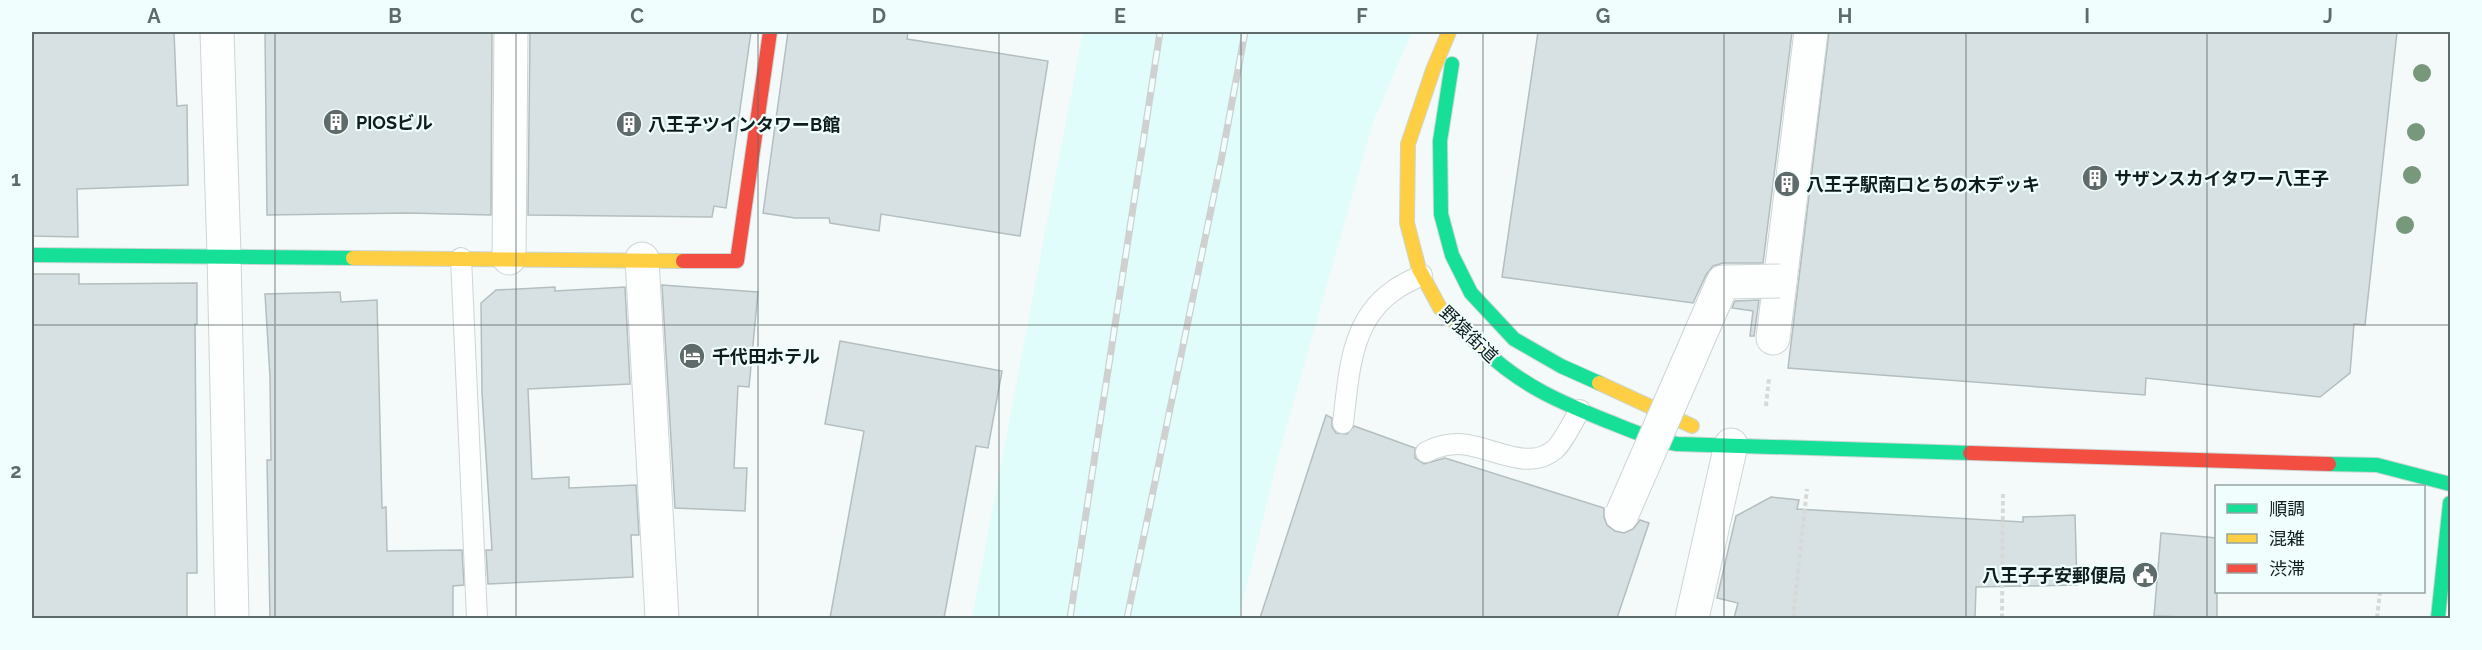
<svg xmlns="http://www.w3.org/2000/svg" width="2482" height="650" viewBox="0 0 2482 650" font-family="Raleway,'Noto Sans JP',sans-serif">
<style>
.built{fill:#e0fcfb}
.building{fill:#d7e0e2;stroke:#b4bdbf;stroke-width:1.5}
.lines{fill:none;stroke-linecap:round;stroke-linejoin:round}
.lane-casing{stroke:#ccd6d5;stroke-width:22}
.street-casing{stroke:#ccd6d5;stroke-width:35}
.fast-casing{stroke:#ccd6d5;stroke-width:16}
.slow-casing{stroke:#ccd6d5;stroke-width:16}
.jam-casing{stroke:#ccd6d5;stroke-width:16}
.path{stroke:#d7d9d9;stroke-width:4;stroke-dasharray:4.5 3;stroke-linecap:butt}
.lane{stroke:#fdfefe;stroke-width:20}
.street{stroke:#fdfefe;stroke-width:33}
.fast{stroke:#16e098;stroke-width:14}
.slow{stroke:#ffcf43;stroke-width:14}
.jam{stroke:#f24e42;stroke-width:14}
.rail-casing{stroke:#cfd1d1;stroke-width:7}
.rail{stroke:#f0fefe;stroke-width:4.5;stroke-dasharray:14;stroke-linecap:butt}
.street-bridge-casing{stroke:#ccd6d5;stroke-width:35;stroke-linecap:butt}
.street-bridge{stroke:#fdfefe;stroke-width:33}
.tree{fill:#78987b}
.grid{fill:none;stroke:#5f6a6a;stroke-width:1.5;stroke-opacity:0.55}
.labels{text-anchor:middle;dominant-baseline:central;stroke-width:4.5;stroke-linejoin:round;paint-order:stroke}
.poi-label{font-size:18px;font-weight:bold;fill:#0f1d1c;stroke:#f0fefe;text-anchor:start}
.street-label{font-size:18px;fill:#0f1d1c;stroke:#f0fefe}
.neatline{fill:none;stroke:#5f6a6a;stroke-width:2}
.grid-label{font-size:20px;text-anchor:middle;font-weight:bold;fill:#5f6a6a}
</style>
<rect width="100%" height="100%" fill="#f4fafa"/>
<!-- built -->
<path class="built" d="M1083,32H1412L1373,122L1278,457L1239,618H972Z"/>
<!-- building -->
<g class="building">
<path d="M32,32H174L177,106L187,105L188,185L77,189L78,237L32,236Z"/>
<path d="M265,32H492L491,215L408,213L267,215Z"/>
<path d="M530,32H751L726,208L714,206L712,217L528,215Z"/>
<path d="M788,32H908L907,39L1048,61L1020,236L881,214L879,231L830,223L829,218H795L763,213Z"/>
<path d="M1538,32H1792L1763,263H1723L1713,266L1706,275L1693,303L1502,277Z"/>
<path d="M1829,32H2397L2365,325L2354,324L2350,373L2320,397L2146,378L2145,395L1788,368Z"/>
<path d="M32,274H79V284L197,283V324H195L197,573H187V618H32Z"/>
<path d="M662,285L758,292L749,387L738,386L734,468H747L745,511L675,508Z"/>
<path d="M555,287V291L625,287L630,384L528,389L532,479L569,477V488L636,485L639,535H631L633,577L488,584L486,550H492L482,393L481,303L496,290Z"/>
<path d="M340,292L341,302L377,300L382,508L386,507L387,551L462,550L464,585L453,586V618H270L267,460H271L270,377L265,294Z"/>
<path d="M1759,300L1754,336H1750L1753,311L1732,308L1735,301Z"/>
<path d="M840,341L1002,371L988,448L976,446L944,618H830L864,431L825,424Z"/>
<path d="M1326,415L1332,418V427L1336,433L1347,434L1354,426L1415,448V458L1424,464L1445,458L1604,508V517L1607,525L1615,531L1624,533L1633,529L1640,520L1649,523L1617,618H1260Z"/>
<path d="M1771,497L1799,500L1797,509L2023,522V517L2075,515L2077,585L1976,587L1975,618H1734L1738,603L1717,598L1736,516Z"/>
<path d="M2161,533L2217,538V618L2154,616Z"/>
</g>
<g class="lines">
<!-- lane casing -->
<g class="lane-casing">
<g id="lane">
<path d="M461,258L477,618"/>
<path d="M1343,423C1349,375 1350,321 1393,291C1402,284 1412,280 1422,275"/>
<path d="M1426,452C1436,447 1448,444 1458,444C1488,444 1527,473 1554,450C1563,443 1573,421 1580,410"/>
</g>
</g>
<!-- street casing -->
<g class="street-casing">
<g id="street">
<path d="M217,32L224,255L232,618"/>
<path d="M509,258L511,32"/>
<path d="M642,259L662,618"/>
<path d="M1773,338L1811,32"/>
<path d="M1692,618L1731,445"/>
</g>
</g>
<!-- fast casing -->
<g class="fast-casing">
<g id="fast">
<path d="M1452,64L1440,141L1441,214L1452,255L1471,293L1514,339L1561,366L1599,383"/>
<path d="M32,255L353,258"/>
<path d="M1484,350C1522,386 1560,402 1607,421C1630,430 1652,440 1677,444L1970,453"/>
<path d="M2329,464L2377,465L2450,484"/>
<path d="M2438,618L2450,503"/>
</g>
</g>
<!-- slow casing -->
<g class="slow-casing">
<g id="slow">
<path d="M1449,32L1433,70L1408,144L1407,223L1419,269L1440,308L1484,350"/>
<path d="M353,258L683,261"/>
<path d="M1599,383L1692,426"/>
</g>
</g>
<!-- jam casing -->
<g class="jam-casing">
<g id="jam">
<path d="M683,261H737L770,32"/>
<path d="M1970,453L2329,464"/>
</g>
</g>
<!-- path -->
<g class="path">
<path d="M1766,406L1769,378"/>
<path d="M1793,618L1807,489"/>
<path d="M2002,618L2003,494"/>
<path d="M2377,618L2380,592"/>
</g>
<!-- lane -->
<use href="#lane" class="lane"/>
<!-- street -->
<use href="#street" class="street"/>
<!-- fast -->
<use href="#fast" class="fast"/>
<!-- slow -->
<use href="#slow" class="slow"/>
<!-- jam -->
<use href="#jam" class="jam"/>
<!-- rail casing -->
<g class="rail-casing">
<g id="rail">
<path d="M1070,618L1160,32"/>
<path d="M1127,618L1222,156L1245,32"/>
</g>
</g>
<!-- rail -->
<use href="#rail" class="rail"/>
<!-- street-bridge casing -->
<g class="street-bridge-casing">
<path id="street-bridge" d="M1622,514L1723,282L1780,281"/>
</g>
<!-- street-bridge -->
<use href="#street-bridge" class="street-bridge"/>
</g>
<!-- trees -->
<g class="tree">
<circle cx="2422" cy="73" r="9"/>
<circle cx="2416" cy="132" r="9"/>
<circle cx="2412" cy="175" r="9"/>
<circle cx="2405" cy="225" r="9"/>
</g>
<!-- grid -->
<path class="grid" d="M275,32V618M516,32V618M758,32V618M999,32V618M1241,32V618M1483,32V618M1724,32V618M1966,32V618M2207,32V618M32,325H2450"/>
<!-- icons -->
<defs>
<g id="building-disc" transform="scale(1.35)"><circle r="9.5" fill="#5f6a6a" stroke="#f0fefe"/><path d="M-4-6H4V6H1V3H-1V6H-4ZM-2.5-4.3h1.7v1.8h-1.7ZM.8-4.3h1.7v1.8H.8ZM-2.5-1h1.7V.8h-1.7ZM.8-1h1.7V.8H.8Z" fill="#fff"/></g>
<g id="hotel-disc" transform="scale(1.35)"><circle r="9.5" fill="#5f6a6a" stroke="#f0fefe"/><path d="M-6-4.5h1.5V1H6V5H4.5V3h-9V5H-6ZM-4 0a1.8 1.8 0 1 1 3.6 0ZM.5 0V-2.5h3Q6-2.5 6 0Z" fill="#fff"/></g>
<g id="civic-disc" transform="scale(1.35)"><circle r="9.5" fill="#5f6a6a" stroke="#f0fefe"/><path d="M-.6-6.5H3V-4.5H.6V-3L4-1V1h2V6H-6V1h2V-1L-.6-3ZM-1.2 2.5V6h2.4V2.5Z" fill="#fff"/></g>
</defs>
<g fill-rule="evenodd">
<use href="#building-disc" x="336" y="122"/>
<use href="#building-disc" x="629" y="124"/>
<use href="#building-disc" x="2095" y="178"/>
<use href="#building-disc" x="1787" y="184"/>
<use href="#hotel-disc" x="692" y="356"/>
<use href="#civic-disc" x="2145" y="575"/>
</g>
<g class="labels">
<!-- poi labels -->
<g class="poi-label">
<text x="356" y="122">PIOSビル</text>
<text x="648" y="124">八王子ツインタワーB館</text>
<text x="2114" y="178">サザンスカイタワー八王子</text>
<text x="1806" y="184">八王子駅南口とちの木デッキ</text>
<text x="712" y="356">千代田ホテル</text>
<text x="2126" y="575" text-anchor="end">八王子子安郵便局</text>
</g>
<!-- street labels -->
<g class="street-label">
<text transform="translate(1469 334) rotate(44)">野猿街道</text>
</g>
</g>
<!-- border -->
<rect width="2482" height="650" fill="none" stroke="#f0fefe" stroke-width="66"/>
<!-- legend -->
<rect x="2215" y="485" width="210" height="108" fill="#f0fefe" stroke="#96a4a4" stroke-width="1.5"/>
<rect x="2227" y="504" width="30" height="9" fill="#16e098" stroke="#96a4a4" stroke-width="1.5"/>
<text x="2269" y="515" font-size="18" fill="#0f1d1c">順調</text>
<rect x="2227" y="534" width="30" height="9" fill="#ffcf43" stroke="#96a4a4" stroke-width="1.5"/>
<text x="2269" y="545" font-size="18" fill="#0f1d1c">混雑</text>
<rect x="2227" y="564" width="30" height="9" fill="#f24e42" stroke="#96a4a4" stroke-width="1.5"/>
<text x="2269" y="575" font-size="18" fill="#0f1d1c">渋滞</text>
<rect x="33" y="33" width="2416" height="584" class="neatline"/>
<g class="grid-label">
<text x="154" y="23">A</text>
<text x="395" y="23">B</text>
<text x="637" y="23">C</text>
<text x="879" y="23">D</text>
<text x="1120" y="23">E</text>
<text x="1362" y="23">F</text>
<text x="1603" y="23">G</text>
<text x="1845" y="23">H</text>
<text x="2087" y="23">I</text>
<text x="2328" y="23">J</text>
<text x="16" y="186">1</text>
<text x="16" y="478">2</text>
</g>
</svg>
